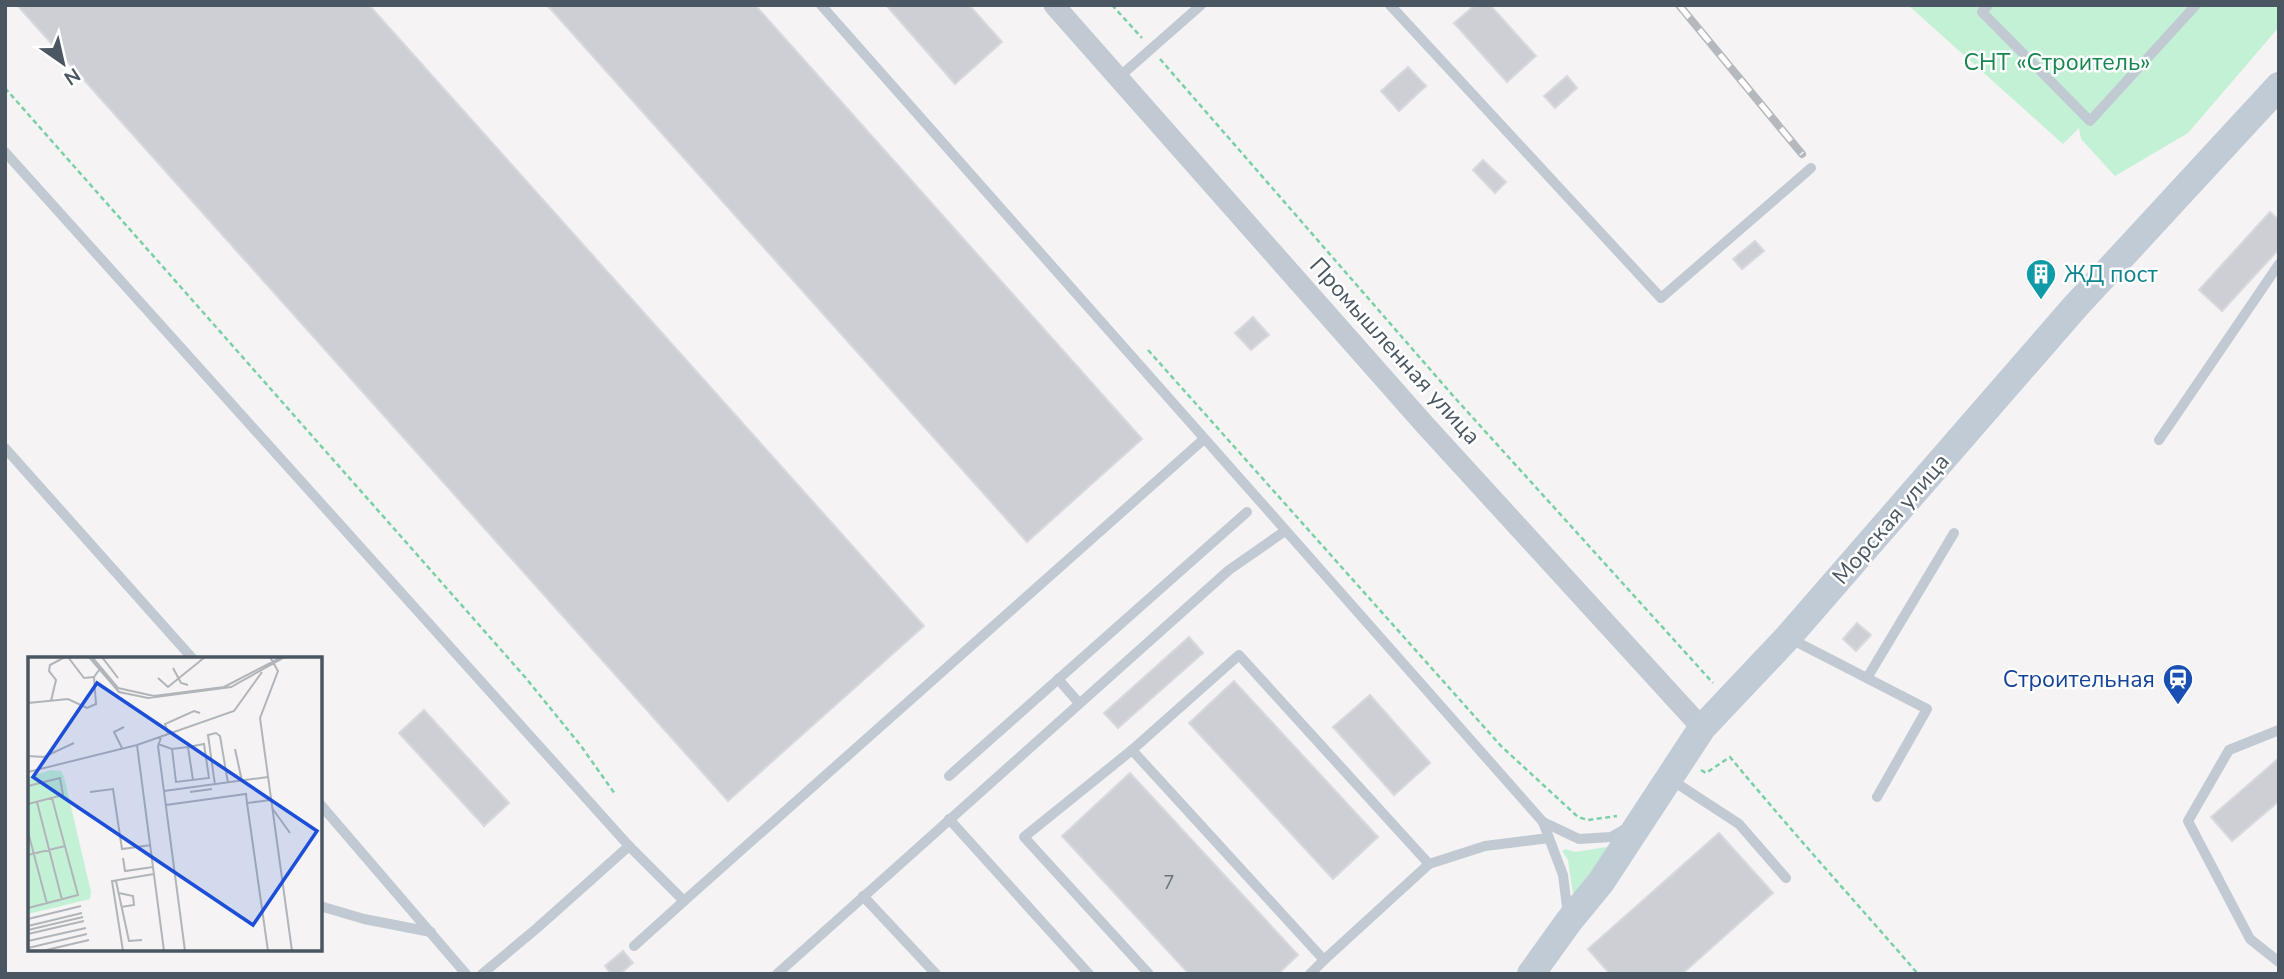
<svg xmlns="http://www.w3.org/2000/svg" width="2284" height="979" viewBox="0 0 2284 979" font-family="'Nunito Sans',sans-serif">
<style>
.green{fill:#c3f1d5}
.building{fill:#cdcfd5;stroke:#d7d9de;stroke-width:2}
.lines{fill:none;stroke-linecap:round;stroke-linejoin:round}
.path{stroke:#7ad0a6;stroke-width:2.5;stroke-dasharray:5 3.5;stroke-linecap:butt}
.lane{stroke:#c1cad2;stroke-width:10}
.street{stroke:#c1cad2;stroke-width:21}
.secondary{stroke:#c1cbd6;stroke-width:28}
.rail-casing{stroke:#b5b8bd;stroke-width:8}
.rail{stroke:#fff;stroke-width:5;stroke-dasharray:16;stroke-linecap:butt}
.labels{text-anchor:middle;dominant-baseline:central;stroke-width:5;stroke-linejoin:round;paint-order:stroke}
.number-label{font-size:19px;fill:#6b747e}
.park-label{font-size:23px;fill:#17864f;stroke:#fff}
.culture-label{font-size:23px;fill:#0d838f;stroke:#fff;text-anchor:start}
.street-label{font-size:23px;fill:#4a5661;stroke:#fff}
.transit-label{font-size:23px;fill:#164399;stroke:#fff;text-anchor:end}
.inset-road{fill:none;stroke:#b1b4b9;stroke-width:2}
.view{fill:#1d4ed8;fill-opacity:0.15;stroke:#1d4ed8;stroke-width:3.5}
.inset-edge{fill:none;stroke:#4a5661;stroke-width:3.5}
</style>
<rect width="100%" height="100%" fill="#f5f3f3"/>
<!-- green -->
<g class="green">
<path d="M1908,5H2279V27L2188,133L2115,176L2081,139L2079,128L2063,144Z"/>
<path d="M1607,847L1608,851L1599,867L1573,894L1568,860L1562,851L1566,849L1575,852Z"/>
</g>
<!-- building -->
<g class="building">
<path d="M17,5H369L924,626L728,801Z"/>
<path d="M547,5H755L1142,439L1027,542Z"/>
<path d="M886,5H969L1002,42L955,84Z"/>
<path d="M1475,5H1490L1536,56L1507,82L1454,23Z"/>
<path d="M1408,67L1426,86L1399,111L1381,91Z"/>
<path d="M1567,76L1577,88L1555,108L1544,96Z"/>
<path d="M1483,160L1506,182L1495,193L1473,170Z"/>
<path d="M2270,212L2279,220V249L2222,311L2199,290Z"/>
<path d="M1755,241L1764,251L1742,269L1733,259Z"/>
<path d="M1253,317L1269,335L1251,350L1235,333Z"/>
<path d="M1857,623L1871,635L1856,651L1843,639Z"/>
<path d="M1189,637L1203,653L1118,728L1104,713Z"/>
<path d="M1234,681L1378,837L1333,879L1189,723Z"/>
<path d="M1370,695L1430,763L1394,795L1333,727Z"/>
<path d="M424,710L509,803L484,826L399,733Z"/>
<path d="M2279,758V801L2232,841L2211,817Z"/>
<path d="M1130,773L1298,955L1278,974H1189L1062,836Z"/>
<path d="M1719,833L1773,893L1682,974H1610L1588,949Z"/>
<path d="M623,951L633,963L620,974H611L605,966Z"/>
</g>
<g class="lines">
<!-- path -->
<g class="path">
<path d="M1112,5L1142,38"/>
<path d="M1160,59L1455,398L1713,683"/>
<path d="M5,88L525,677L581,746L615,794"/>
<path d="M1148,350L1501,746L1578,817L1588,820L1617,816"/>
<path d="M1701,770L1706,773L1730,757C1791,831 1855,901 1918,974"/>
</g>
<!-- lane -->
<g class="lane">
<path d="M821,5C1063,276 1302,550 1543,822L1563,875L1568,915"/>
<path d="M1390,5L1661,298L1811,168"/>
<path d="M1988,5L1982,12L2090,121L2196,5"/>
<path d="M1118,78L1201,5"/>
<path d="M5,152L629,846L536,929L482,974"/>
<path d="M2159,440L2279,264"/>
<path d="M5,448L193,659"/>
<path d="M1789,638L1927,709L1877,797"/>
<path d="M1867,678L1954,533"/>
<path d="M1058,679L1079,703"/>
<path d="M2279,730L2229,750L2188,821L2250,939L2279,962"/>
<path d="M1132,750L1324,960L1429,864L1485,846L1549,838"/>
<path d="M949,776L1247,512"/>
<path d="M1670,779L1739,824L1786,878"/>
<path d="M320,804L466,974"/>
<path d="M949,819L1089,974"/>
<path d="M1543,822L1579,839L1611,837L1625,829"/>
<path d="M629,846L684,901L1204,439"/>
<path d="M863,896L936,974"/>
<path d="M320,906L364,919L431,932"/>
<path d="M634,946L684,901"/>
<path d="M777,974L1229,570L1285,531"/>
<path d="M1149,974L1024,837L1132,750L1239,655L1429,864"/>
<path d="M1310,974L1324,960"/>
</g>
<!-- street -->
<path class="street" d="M1054,5L1425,425L1702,728"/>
<!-- secondary -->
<path class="secondary" d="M1531,974L1569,921L1601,882L1702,728L1788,637L2074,308L2279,86"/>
<!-- rail casing -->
<g class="rail-casing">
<path id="rail" d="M1679,5L1802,154"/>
</g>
<!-- rail -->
<use href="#rail" class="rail"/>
</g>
<!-- icons -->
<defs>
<g id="building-pin" transform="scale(1.575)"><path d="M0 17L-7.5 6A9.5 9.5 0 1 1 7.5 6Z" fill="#0f9aa8" stroke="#fff"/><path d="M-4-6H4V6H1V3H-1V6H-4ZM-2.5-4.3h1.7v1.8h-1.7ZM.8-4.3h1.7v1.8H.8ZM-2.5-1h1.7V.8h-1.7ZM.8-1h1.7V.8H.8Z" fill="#fff"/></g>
<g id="station-pin" transform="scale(1.575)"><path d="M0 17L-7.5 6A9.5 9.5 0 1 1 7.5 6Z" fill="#1a4fb4" stroke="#fff"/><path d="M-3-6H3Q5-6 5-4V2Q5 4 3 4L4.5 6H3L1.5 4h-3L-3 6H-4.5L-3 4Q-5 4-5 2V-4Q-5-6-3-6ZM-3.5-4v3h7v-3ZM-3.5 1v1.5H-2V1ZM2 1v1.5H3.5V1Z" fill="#fff"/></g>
</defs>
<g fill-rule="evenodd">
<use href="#building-pin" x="2041" y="274"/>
<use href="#station-pin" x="2178" y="679"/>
</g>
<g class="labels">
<!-- number labels -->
<g class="number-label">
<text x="1169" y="883">7</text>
</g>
<!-- park labels -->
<g class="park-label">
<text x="2057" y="62">СНТ «Строитель»</text>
</g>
<!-- culture labels -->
<g class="culture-label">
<text x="2064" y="274">ЖД пост</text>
</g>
<!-- street labels -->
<g class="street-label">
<text transform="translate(1395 351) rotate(48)">Промышленная улица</text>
<text transform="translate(1891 519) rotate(-49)">Морская улица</text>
</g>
<!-- transit labels -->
<g class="transit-label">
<text x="2155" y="679">Строительная</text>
</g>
</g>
<!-- overview -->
<g transform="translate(28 657)">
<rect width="294" height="294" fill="#f5f3f3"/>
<path d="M23,113L33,114L36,120L63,235L62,242L0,257V120Z" fill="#c3f1d5"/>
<path class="inset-road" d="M40,0L56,21L66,20M61,0L91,35L120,41L203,30L257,0M64,0L90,31L126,39L196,30L254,0M74,0L90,21M242,0L250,14L232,61L264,294M145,11L153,26L160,28M130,21L140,30L177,0M23,44L28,23L21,14L22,8L37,0M0,46L40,42L59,51L68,47L66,20L71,13M140,76L137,67L166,54L172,56M134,78L130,89L157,294M130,87L144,92L160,90L165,123M109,88L136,294M94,91L86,75L96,70M144,92L148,125L181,121L176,87L160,90M207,92L214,124M0,99L16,100L46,86M0,115L109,88L206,54L234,15M187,128L180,78L188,76L192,79L200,126M0,129L32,121L35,138L0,147M136,134L240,120M62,135L85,132L94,192L123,188M162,135L184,132M9,145L34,243M138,148L218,137L219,146M244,151L262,176M0,175L19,247M0,198L37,189M95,201L97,214L125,210M88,224L101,284L114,283M91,236L105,239L106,248L93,250M0,251L50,238L24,141M0,262L53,249M0,269L54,256M0,273L55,260M0,277L56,264M0,284L58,271M0,291L59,277M14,294L61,283M95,294L84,224L126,217M240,294L219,146L243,143"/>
<path class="view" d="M69,26L289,174L225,268L5,120Z"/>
<rect width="294" height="294" class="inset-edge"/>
</g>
<!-- border -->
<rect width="2284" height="979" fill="none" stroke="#4a5661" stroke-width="14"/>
<!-- north arrow -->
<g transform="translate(63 63) rotate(146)" stroke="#ffffff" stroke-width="5" paint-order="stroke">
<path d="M0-5L12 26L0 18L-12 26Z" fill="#4a5661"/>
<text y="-10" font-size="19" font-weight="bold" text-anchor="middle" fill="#4a5661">N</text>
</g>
</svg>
